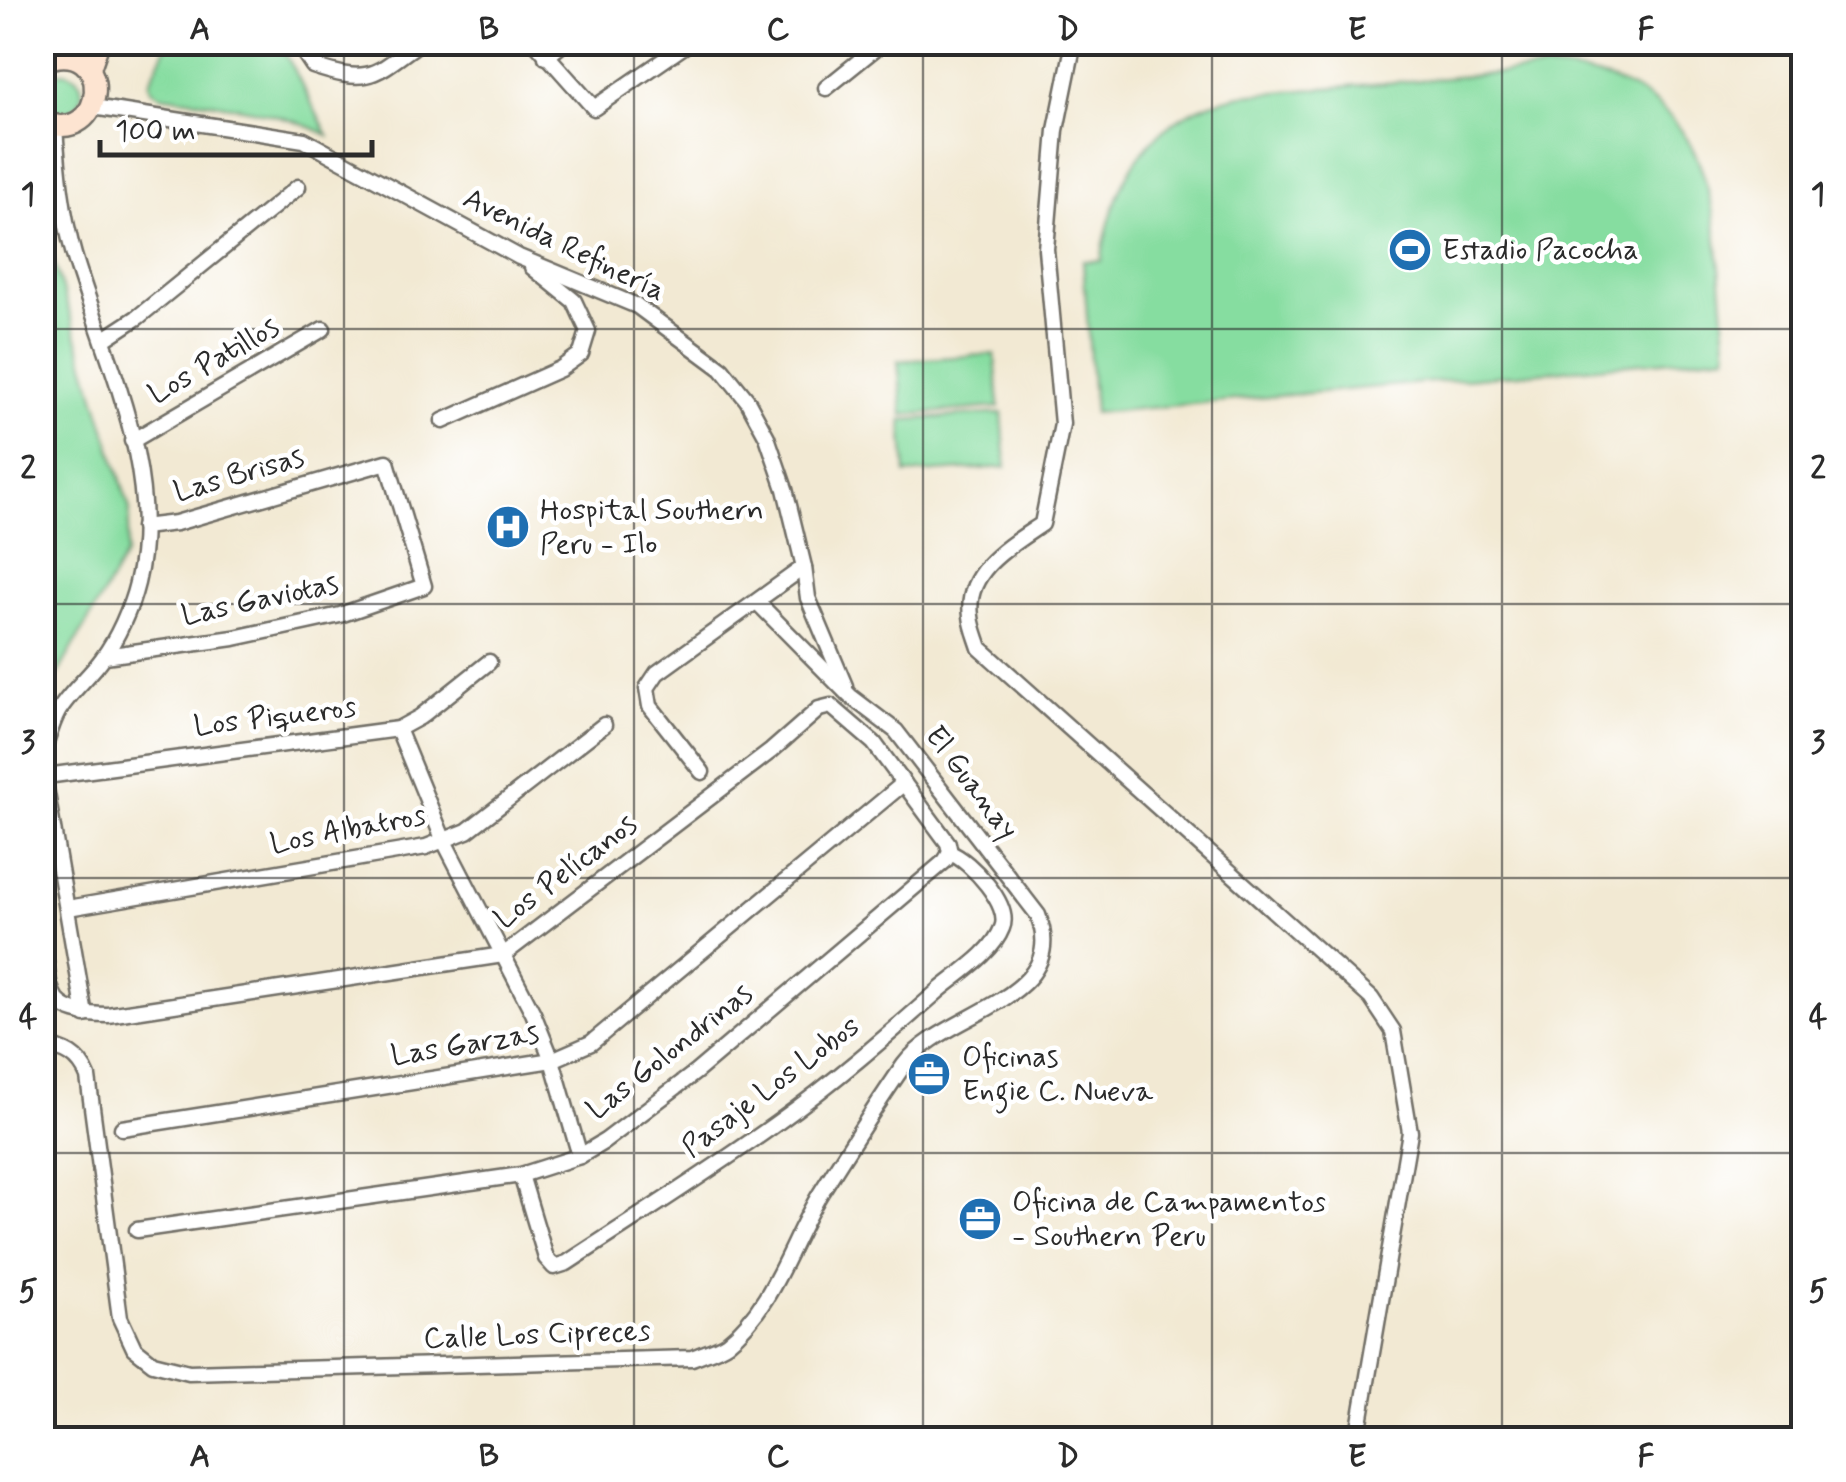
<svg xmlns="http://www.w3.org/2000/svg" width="1846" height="1482" viewBox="0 0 1846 1482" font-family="Mynerve,sans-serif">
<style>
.green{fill:#86dda0;stroke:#588466;stroke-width:2.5}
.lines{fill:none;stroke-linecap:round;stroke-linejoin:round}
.minor-casing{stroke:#716e66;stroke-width:19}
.secondary-casing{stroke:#716e66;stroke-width:25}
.minor{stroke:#fff;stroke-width:14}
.secondary{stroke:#fde4d1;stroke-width:20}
.grid{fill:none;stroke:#2b2b2b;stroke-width:2.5;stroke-opacity:0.55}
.labels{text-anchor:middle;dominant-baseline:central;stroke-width:9;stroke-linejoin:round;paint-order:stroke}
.street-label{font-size:30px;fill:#2b2b2b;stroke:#fff}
.poi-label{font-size:30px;fill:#2b2b2b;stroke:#fff;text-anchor:start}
.neatline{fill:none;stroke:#2b2b2b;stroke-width:4}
.grid-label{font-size:32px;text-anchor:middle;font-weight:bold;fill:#2b2b2b}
</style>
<rect width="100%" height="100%" fill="#fff"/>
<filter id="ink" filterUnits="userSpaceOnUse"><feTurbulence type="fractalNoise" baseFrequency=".01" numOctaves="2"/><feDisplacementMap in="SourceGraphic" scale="20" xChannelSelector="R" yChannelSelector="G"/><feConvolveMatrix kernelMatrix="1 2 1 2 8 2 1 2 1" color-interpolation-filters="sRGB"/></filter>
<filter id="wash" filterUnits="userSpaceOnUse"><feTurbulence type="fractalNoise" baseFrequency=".0048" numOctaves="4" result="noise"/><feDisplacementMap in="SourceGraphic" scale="40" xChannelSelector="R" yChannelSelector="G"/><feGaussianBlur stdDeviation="2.25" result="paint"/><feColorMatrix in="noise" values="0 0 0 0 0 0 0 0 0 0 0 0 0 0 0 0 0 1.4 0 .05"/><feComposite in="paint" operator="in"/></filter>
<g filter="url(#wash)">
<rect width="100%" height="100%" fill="#f2e9d3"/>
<!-- green -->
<g class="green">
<path d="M168,43H280L328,135C274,109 218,104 160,95L151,90L149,83Z"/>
<path d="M1551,69C1728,82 1714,221 1727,355L1094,413L1083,261H1101C1114,175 1152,111 1242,95Z"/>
<circle cx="62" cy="92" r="20"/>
<path d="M43,227L130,510L126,554L43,700Z"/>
<path d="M995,354L999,407L903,415L898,361Z"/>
<path d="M1002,413L1006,467L906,474L902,420Z"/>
</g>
</g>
<g filter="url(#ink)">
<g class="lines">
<!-- minor casing -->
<g class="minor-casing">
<g id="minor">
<path d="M297,42L313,66C370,85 373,76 420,42"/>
<path d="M535,42L594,108L690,42"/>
<path d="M1074,42L1056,130L1046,249L1062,424L1042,524C1011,545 964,571 971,616C972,627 977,638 980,648L1371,998L1393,1031L1410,1132L1357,1440"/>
<path d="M546,57L565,42"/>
<path d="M826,88L883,42"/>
<path d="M93,107L304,140L519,257L637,306L722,369L747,400L767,437L785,489L804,567L808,598L845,686"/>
<path d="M103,340L138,317L298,187"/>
<path d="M443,421L560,369L581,354L588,331L574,301L532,267"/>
<path d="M132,441L323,329"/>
<path d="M105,656L234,638L340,615L424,586L387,462L176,523L143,527"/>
<path d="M398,729L444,841L533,1013L552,1060L580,1156"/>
<path d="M42,755C47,742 51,725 58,712C69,693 89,677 102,659C117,639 131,608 137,583C164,472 105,359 74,255C62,213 58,171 55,127"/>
<path d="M43,770L85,1015"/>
<path d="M702,772L650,706L647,688L657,673L804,567"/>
<path d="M46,776L398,729L420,717L489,662"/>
<path d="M68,908L426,847L467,831L604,725"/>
<path d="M42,934C51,988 42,1015 108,1015L503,955L771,751L819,709L831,706L874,743L948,843L950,853"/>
<path d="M42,1045C65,1049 79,1055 88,1077L120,1318L134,1348L153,1363L189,1372L692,1358C703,1353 717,1350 727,1343C774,1306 790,1243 820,1194C847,1151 875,1107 904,1065C943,1011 1071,1001 1038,915L896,731L850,696L757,602"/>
<path d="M122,1128L552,1060L591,1043L904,783"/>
<path d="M521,1175L546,1258L554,1267L567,1263C637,1217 709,1172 777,1123C833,1083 886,1037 937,992C958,974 992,954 1002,928C1012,906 970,860 950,853"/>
<path d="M137,1230L521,1175L580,1156L605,1141L696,1072L945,861L950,853"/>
</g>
</g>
<!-- secondary casing -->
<g class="secondary-casing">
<g id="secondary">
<path d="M42,61C117,32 108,151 42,121"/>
<path d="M90,68L99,42"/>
</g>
</g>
<!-- minor -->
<use href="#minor" class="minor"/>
<!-- secondary -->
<use href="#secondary" class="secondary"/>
</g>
</g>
<!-- grid -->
<path class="grid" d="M344,42V1440M634,42V1440M923,42V1440M1212,42V1440M1502,42V1440M42,329H1804M42,604H1804M42,878H1804M42,1153H1804"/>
<!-- icons -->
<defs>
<g id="stadium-disc" transform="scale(2.25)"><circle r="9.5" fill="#1f6fb2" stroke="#fff"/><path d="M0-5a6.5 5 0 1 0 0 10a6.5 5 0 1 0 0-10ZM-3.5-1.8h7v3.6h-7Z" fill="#fff"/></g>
<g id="hospital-disc" transform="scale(2.25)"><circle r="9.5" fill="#1f6fb2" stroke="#fff"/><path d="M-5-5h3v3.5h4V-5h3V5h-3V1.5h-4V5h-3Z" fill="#fff"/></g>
<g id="office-disc" transform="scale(2.25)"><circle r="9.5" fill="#1f6fb2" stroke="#fff"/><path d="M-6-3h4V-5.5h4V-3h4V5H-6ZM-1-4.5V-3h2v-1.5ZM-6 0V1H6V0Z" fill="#fff"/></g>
</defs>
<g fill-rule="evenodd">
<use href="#stadium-disc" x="1410" y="250"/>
<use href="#hospital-disc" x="508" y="527"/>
<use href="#office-disc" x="929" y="1074"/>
<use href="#office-disc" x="980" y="1219"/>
</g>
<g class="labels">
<!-- street labels -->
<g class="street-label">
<text transform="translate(564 245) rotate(26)">Avenida Refinería</text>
<text transform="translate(214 361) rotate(-30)">Los Patillos</text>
<text transform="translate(239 475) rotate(-16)">Las Brisas</text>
<text transform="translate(260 600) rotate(-12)">Las Gaviotas</text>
<text transform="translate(275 717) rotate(-7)">Los Piqueros</text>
<text transform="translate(971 783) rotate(53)">El Guanay</text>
<text transform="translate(348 830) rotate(-11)">Los Albatros</text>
<text transform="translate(566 872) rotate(-37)">Los Pelícanos</text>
<text transform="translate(465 1045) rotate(-9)">Las Garzas</text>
<text transform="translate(670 1052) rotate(-38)">Las Golondrinas</text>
<text transform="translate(771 1087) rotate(-37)">Pasaje Los Lobos</text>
<text transform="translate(537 1335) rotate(-2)">Calle Los Cipreces</text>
</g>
<!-- poi labels -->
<g class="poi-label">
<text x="1442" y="250">Estadio Pacocha</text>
<text x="540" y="510">Hospital Southern<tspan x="540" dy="34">Peru - Ilo</tspan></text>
<text x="962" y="1057">Oficinas<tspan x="962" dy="34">Engie C. Nueva</tspan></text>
<text x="1012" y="1202">Oficina de Campamentos<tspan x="1012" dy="34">- Southern Peru</tspan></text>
</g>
</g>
<!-- margin -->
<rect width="1846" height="1482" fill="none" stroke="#fff" stroke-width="110"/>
<!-- scale -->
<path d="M100 140v15h272v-15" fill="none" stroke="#2b2b2b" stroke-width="5"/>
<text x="115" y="140" font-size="30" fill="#2b2b2b" stroke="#ffffff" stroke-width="8" paint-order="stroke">100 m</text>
<rect x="55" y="55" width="1736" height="1372" class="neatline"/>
<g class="grid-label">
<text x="200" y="39">A</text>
<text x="489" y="39">B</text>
<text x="778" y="39">C</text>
<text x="1068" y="39">D</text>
<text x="1357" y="39">E</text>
<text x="1646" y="39">F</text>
<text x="28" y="204">1</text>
<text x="1818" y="204">1</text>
<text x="28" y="478">2</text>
<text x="1818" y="478">2</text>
<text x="28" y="752">3</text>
<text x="1818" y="752">3</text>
<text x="28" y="1027">4</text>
<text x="1818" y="1027">4</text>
<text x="28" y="1301">5</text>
<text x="1818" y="1301">5</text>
<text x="200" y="1466">A</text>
<text x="489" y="1466">B</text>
<text x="778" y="1466">C</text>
<text x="1068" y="1466">D</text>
<text x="1357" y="1466">E</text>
<text x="1646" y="1466">F</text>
</g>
</svg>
